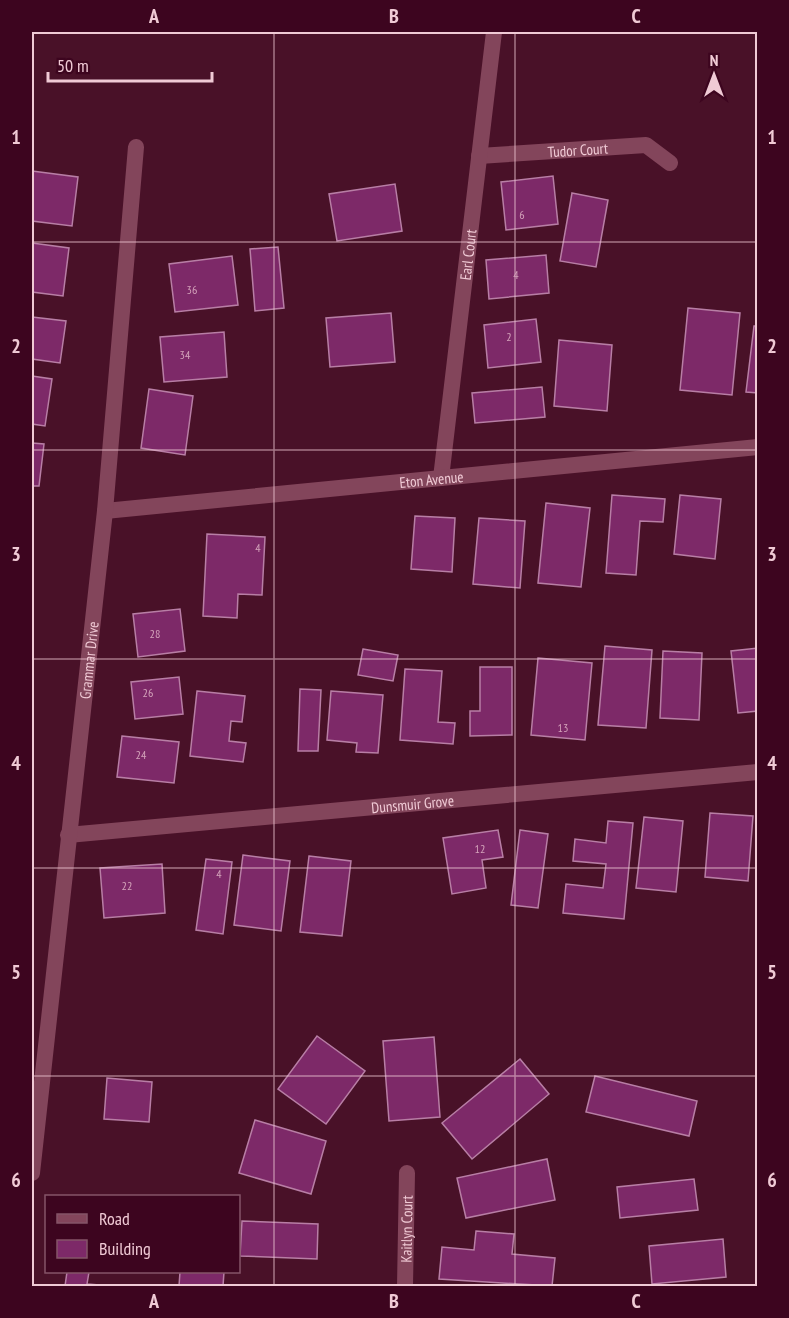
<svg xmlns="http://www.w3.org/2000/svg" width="789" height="1318" viewBox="0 0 789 1318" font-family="'PT Sans Narrow',sans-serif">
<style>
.building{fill:#7d2968;stroke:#b87ea5;stroke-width:1.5}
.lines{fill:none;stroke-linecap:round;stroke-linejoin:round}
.minor{stroke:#83455b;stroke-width:16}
.grid{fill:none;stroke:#f0cad5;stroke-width:1.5;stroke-opacity:0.55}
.labels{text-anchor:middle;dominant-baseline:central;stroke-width:6;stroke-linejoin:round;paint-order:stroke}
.number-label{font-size:12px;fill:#d3a2ba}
.street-label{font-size:15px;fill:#f0cad5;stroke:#3d051f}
.neatline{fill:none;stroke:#f0cad5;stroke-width:2}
.grid-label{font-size:20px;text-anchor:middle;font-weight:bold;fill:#f0cad5}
</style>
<rect width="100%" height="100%" fill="#491128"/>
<!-- building -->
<g class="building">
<path d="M32,171L78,177L72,226L32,221Z"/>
<path d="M553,176L558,224L506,230L501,182Z"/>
<path d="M395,184L402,231L337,241L329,194Z"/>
<path d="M572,193L608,200L596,267L560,261Z"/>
<path d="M32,243L69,248L63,296L32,292Z"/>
<path d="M278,247L284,308L255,311L250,249Z"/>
<path d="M546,255L549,293L489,299L486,260Z"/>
<path d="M232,256L238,305L175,312L169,264Z"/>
<path d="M688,308L740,313L732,395L680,390Z"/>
<path d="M391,313L395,362L330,367L326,318Z"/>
<path d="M32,317L66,321L60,363L32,359Z"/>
<path d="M536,319L541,362L488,368L484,325Z"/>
<path d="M754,326H758V393L746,392Z"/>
<path d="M224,332L227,377L164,382L160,337Z"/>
<path d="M559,340L612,345L607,411L554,406Z"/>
<path d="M32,376L52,379L45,426L32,424Z"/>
<path d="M542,387L545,417L475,423L472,393Z"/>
<path d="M149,389L193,396L185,455L141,448Z"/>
<path d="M32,443L44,444L39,486H32Z"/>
<path d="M612,495L665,499L663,522L640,521L636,575L606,573Z"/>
<path d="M680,495L721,499L715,559L674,554Z"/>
<path d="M546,503L590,508L581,587L538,583Z"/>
<path d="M415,516L455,518L452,572L411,569Z"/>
<path d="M479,518L525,521L520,588L473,584Z"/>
<path d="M207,534L265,537L262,595L238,594L237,618L203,616Z"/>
<path d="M180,609L185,651L138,657L133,614Z"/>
<path d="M605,646L652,650L646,728L598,725Z"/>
<path d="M758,648V711L738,713L731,651Z"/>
<path d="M363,649L398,655L393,681L358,675Z"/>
<path d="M663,651L702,653L699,720L660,718Z"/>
<path d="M538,658L592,663L585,740L531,735Z"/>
<path d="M480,667H512V735L470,736V711H480Z"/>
<path d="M405,669L442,671L438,722L455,723L453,744L400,740Z"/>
<path d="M179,677L183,714L135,719L131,682Z"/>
<path d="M300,689L321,690L318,751H298Z"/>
<path d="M197,691L245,696L242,722L231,721L229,741L246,743L243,762L190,756Z"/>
<path d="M331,691L383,695L378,753L356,752L357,743L327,740Z"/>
<path d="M122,736L179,742L174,783L117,777Z"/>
<path d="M710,813L753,816L748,881L705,877Z"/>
<path d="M644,817L683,821L676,892L636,888Z"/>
<path d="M608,821L633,823L624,919L563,913L566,884L603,888L606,864L573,861L575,839L606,843Z"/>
<path d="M498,830L503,857L482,860L486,888L452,894L443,838Z"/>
<path d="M520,830L548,834L538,908L511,905Z"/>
<path d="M243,855L290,861L281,931L234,925Z"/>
<path d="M309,856L351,861L342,936L300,932Z"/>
<path d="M206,859L232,862L223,934L196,930Z"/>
<path d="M162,864L165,913L104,918L100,868Z"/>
<path d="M317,1036L365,1071L326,1124L278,1089Z"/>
<path d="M434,1037L440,1117L389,1121L383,1041Z"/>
<path d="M520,1059L549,1094L472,1159L442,1123Z"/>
<path d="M595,1076L697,1101L689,1136L586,1112Z"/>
<path d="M107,1078L152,1082L149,1122L104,1119Z"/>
<path d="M255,1120L326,1141L311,1194L239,1173Z"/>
<path d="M547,1159L555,1200L466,1218L457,1178Z"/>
<path d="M694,1179L698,1210L620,1218L617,1187Z"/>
<path d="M242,1221L318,1224L317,1259L240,1256Z"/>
<path d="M476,1231L514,1234L512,1254L555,1258L552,1286L439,1279L442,1247L474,1250Z"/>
<path d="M723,1239L726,1277L652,1284L649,1246Z"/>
<path d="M67,1272H89L87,1284L112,1286H65Z"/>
<path d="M180,1272H224L223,1286H179Z"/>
</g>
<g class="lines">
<!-- minor -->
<g class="minor">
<path id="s1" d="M479,156L646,145L670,163"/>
<path id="s2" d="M441,478L494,32"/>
<path id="s3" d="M105,511L758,447"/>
<path id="s4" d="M68,835L758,772"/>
<path id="s5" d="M32,1173L105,511L136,147"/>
<path id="s6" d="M405,1286L407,1173"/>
</g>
</g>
<!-- grid -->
<path class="grid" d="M274,32V1286M515,32V1286M32,242H758M32,450H758M32,659H758M32,868H758M32,1076H758"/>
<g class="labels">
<!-- number labels -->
<g class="number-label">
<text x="522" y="214">6</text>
<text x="516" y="274">4</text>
<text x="192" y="289">36</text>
<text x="509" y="336">2</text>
<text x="185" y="354">34</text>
<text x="258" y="547">4</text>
<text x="155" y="633">28</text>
<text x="148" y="692">26</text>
<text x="563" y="727">13</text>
<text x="141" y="754">24</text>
<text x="480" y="848">12</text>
<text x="219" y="873">4</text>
<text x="127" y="885">22</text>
</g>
<!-- street labels -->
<g class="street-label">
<text stroke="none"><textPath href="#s1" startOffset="99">Tudor Court</textPath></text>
<text stroke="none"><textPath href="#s2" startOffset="225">Earl Court</textPath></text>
<text stroke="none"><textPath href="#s3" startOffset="328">Eton Avenue</textPath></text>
<text stroke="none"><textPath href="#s5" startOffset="516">Grammar Drive</textPath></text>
<text stroke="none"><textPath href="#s4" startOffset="346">Dunsmuir Grove</textPath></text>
<text stroke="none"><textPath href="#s6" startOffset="57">Kaitlyn Court</textPath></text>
</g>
</g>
<!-- border -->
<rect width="789" height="1318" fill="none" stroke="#3d051f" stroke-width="66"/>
<!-- legend -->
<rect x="45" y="1195" width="195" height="78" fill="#3d051f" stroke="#855468" stroke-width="1.5"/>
<rect x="57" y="1214" width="30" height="9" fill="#83455b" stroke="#855468" stroke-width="1.5"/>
<text x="99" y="1225" font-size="18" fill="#f0cad5">Road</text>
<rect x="57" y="1240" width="30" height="18" fill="#7d2968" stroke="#855468" stroke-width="1.5"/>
<text x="99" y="1255" font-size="18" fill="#f0cad5">Building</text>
<!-- north arrow -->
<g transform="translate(714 75)" stroke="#3d051f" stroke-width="4.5" paint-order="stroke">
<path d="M0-4.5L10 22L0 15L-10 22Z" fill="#f0cad5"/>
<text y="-9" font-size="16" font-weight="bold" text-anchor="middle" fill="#f0cad5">N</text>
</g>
<!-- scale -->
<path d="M48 72v9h164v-9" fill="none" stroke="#f0cad5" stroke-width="3"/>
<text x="57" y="72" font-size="18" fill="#f0cad5" stroke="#3d051f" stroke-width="4.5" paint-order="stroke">50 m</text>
<rect x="33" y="33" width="723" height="1252" class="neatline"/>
<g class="grid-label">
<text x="154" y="23">A</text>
<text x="394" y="23">B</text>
<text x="636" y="23">C</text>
<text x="16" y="144">1</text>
<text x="772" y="144">1</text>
<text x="16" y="353">2</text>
<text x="772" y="353">2</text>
<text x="16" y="561">3</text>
<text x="772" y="561">3</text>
<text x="16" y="770">4</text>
<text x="772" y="770">4</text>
<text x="16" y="979">5</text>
<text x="772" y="979">5</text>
<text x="16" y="1187">6</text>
<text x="772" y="1187">6</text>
<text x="154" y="1308">A</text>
<text x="394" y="1308">B</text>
<text x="636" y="1308">C</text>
</g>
</svg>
